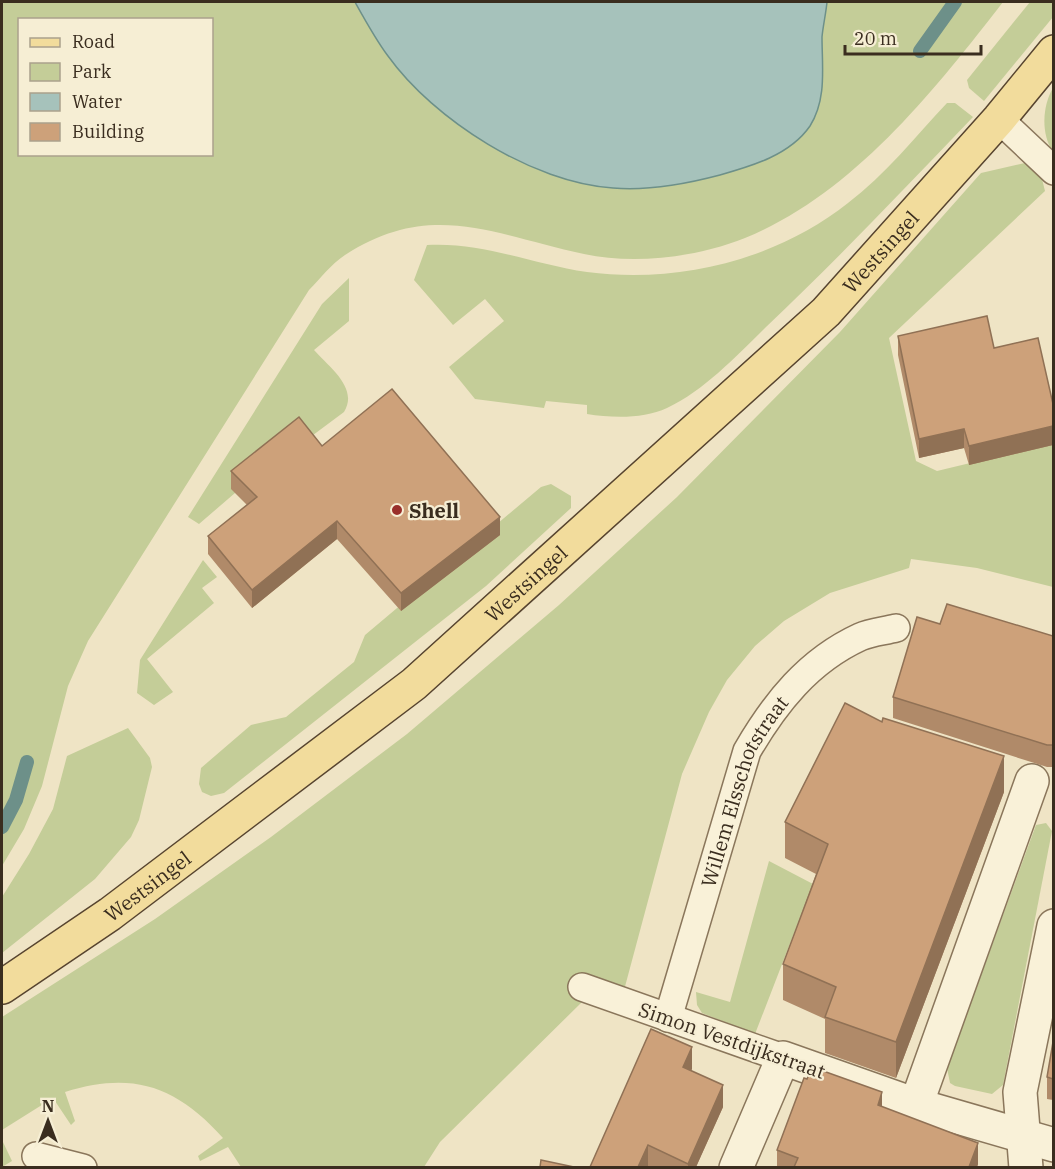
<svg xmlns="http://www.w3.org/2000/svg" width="1055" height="1169" viewBox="0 0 1055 1169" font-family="'IBM Plex Serif',serif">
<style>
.green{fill:#c4cd98;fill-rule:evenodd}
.water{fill:#a6c2bb;stroke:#6d9089;stroke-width:1.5}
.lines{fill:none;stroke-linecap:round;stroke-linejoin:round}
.stream{stroke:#6d9089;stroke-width:14}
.service-casing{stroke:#8a765b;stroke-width:30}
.minor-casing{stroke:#8a765b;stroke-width:36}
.primary-casing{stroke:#57442f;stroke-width:36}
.service{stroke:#f9f1d8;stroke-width:27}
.minor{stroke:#f9f1d8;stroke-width:33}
.primary{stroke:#f2dc9c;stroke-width:33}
.wall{fill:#b08a69}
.shaded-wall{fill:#907155}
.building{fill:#cda17a;stroke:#907155;stroke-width:1.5}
.poi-dot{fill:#992f2a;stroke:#f6eed4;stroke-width:2}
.labels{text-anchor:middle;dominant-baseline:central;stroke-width:4.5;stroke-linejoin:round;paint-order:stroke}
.street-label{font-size:20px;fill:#3a2d1f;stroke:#f6eed4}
.poi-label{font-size:20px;font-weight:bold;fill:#3a2d1f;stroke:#f6eed4;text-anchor:start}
</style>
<rect width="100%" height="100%" fill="#efe4c5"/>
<!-- green -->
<g class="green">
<path d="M2,2H1003C934,91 853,194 745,238C698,257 635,265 584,254C495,235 431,199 345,255C331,264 320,279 309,290L88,641L68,686L42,786L24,829L2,866ZM20,20H212V154H20Z"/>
<path d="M1030,2H1053V17L984,101L969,88L967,80Z"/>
<path d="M1053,88V152C1041,135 1042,106 1053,88Z"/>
<path d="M947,103H955L973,117C905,188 837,260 766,327C736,356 705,390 667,408C644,419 612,418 587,414V405L546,401L544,408L475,399L449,367L504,321L485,299L453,325L414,280L427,245C484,242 532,264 587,272C678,284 776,260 848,203C885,175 916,136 947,103Z"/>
<path d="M1025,163L1042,179L1045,191L889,338L916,461L937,471L1053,443V587L977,568L911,559L909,568L830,593L784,621L755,646L727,680L709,712L682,774L623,994L591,982L581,1003L440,1142L424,1167H241L228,1147L200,1161L198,1156L223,1138C176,1086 133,1071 65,1092L75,1121L71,1125L53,1098L2,1130V1017L155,919L271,837L407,734L559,605L677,497L840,332L981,173Z"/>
<path d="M349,278V321L314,350C329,367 359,388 344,412L235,493L199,524L188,517L322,304Z"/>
<path d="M551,484L571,496V508L486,586L224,793L211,796L202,792L199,784L201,768L251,725L286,717L354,662L365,635L541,487Z"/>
<path d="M203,560L217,577L202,588L214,603L147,659L173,692L154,705L137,693L140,660Z"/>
<path d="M128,728L150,758L152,767L139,820L131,837L95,879L2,953V897L29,854L53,809L67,756Z"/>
<path d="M1046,823L1052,831L1003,1085L992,1094L955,1086L950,1083L947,1068L1036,825Z"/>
<path d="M769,861L813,884L755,1034L702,1013L697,1005L696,992L730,1002Z"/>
<path d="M2,1140L12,1161L2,1167Z"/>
</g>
<!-- water -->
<path class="water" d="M355,2H827C826,13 823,26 822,37C822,67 827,99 810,126C790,155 752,166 720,175C686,184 648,191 613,188C533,183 434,120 388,56C376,40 365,20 355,2Z"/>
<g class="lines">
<!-- stream -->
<g class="stream">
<path d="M920,51L955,2"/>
<path d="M2,827L16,800L27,762"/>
</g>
<!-- service casing -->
<g class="service-casing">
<g id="service">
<path d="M999,119L1054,171"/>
<path d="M582,987L783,1058"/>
<path id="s1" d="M668,1018L747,751C775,703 808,661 860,637C871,632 885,631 896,628"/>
<path d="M36,1156L83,1168"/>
</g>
</g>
<!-- minor casing -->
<g class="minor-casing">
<g id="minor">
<path d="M916,1105L1032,781"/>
<path d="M736,1168L783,1058L916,1105L1054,1145"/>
<path d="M1026,1168L1020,1092L1054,926"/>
</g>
</g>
<!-- primary casing -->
<g class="primary-casing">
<g id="primary">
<path id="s2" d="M2,987L110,914L414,684L826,312L999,119L1054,52"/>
</g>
</g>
<!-- service -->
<use href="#service" class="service"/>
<!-- minor -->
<use href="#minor" class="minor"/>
<!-- primary -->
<use href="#primary" class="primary"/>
</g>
<!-- wall -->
<g class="wall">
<path d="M898,336L994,348L1053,404V445L969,465L964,448L919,458L898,355Z"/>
<path d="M322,446L500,535L401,611L337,539L252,608L208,554V536L247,505L231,489V471Z"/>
<path d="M940,624L1053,636V767H1047L893,718V697Z"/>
<path d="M882,722L1004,792L896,1078L825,1053V1019L783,1000V964L816,874L785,858V822Z"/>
<path d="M1053,1042V1100L1047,1099V1077Z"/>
<path d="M692,1069L691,1071L723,1107L696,1167H590Z"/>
<path d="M882,1107L978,1164L977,1167H777V1150Z"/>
</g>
<!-- shaded-wall -->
<g class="shaded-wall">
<path d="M1053,426V445L969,465V446Z"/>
<path d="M964,429V448L919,458V439Z"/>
<path d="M500,517V535L401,611V593Z"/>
<path d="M337,521V539L252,608V590Z"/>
<path d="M1004,756V792L896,1078V1042Z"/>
<path d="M692,1047V1069L683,1089V1067Z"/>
<path d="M723,1085V1107L696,1167H688V1164Z"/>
<path d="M882,1092V1113L878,1105Z"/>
<path d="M978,1143V1164L977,1167H969Z"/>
<path d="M648,1145V1167H638Z"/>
</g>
<!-- building -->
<g class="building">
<path d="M987,316L994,348L1038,338L1053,404V426L969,446L964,429L919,439L898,336Z"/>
<path d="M392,389L500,517L401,593L337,521L252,590L208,536L257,497L231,471L299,417L322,446Z"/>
<path d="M947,604L1053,636V745H1047L893,697L917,617L940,624Z"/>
<path d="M845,703L882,722L883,718L1004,756L896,1042L825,1017L836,987L783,964L828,844L785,822Z"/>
<path d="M651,1029L692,1047L683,1067L723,1085L688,1164L648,1145L638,1167H590Z"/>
<path d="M1053,1042V1079L1047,1077Z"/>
<path d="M812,1067L882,1092L878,1105L978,1143L969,1167H794L798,1158L777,1150L804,1078L807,1079Z"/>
<path d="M541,1160L574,1167H540Z"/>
</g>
<!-- markers -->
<circle class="poi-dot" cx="397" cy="510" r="6"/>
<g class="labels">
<!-- street labels -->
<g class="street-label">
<text stroke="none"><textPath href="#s2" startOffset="1148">Westsingel</textPath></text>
<text stroke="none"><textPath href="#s2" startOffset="662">Westsingel</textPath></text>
<text stroke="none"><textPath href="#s1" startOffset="240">Willem Elsschotstraat</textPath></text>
<text stroke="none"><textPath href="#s2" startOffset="177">Westsingel</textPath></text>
<text transform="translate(732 1040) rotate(19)">Simon Vestdijkstraat</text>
</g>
<!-- poi labels -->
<g class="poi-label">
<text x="409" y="510">Shell</text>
</g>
</g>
<!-- border -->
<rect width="1055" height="1169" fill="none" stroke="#3a2d1f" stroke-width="6"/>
<!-- legend -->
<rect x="18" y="18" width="195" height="138" fill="#f6eed4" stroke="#aba18c" stroke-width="1.5"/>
<rect x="30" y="38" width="30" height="9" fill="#f2dc9c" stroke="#aba18c" stroke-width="1.5"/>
<text x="72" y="48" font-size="18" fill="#3a2d1f">Road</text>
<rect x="30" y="63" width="30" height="18" fill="#c4cd98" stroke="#aba18c" stroke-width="1.5"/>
<text x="72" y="78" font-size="18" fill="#3a2d1f">Park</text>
<rect x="30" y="93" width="30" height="18" fill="#a6c2bb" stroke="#aba18c" stroke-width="1.5"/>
<text x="72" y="108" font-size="18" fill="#3a2d1f">Water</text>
<rect x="30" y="123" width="30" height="18" fill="#cda17a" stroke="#aba18c" stroke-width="1.5"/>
<text x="72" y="138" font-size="18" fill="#3a2d1f">Building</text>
<!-- north arrow -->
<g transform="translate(48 1121)" stroke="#f6eed4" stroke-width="4.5" paint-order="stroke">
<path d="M0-4.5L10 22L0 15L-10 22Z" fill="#3a2d1f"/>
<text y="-9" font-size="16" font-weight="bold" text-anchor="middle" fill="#3a2d1f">N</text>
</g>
<!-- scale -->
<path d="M845 45v9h136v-9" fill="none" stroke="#3a2d1f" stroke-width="3"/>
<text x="854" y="45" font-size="18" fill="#3a2d1f" stroke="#f6eed4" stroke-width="4.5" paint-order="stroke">20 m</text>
</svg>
